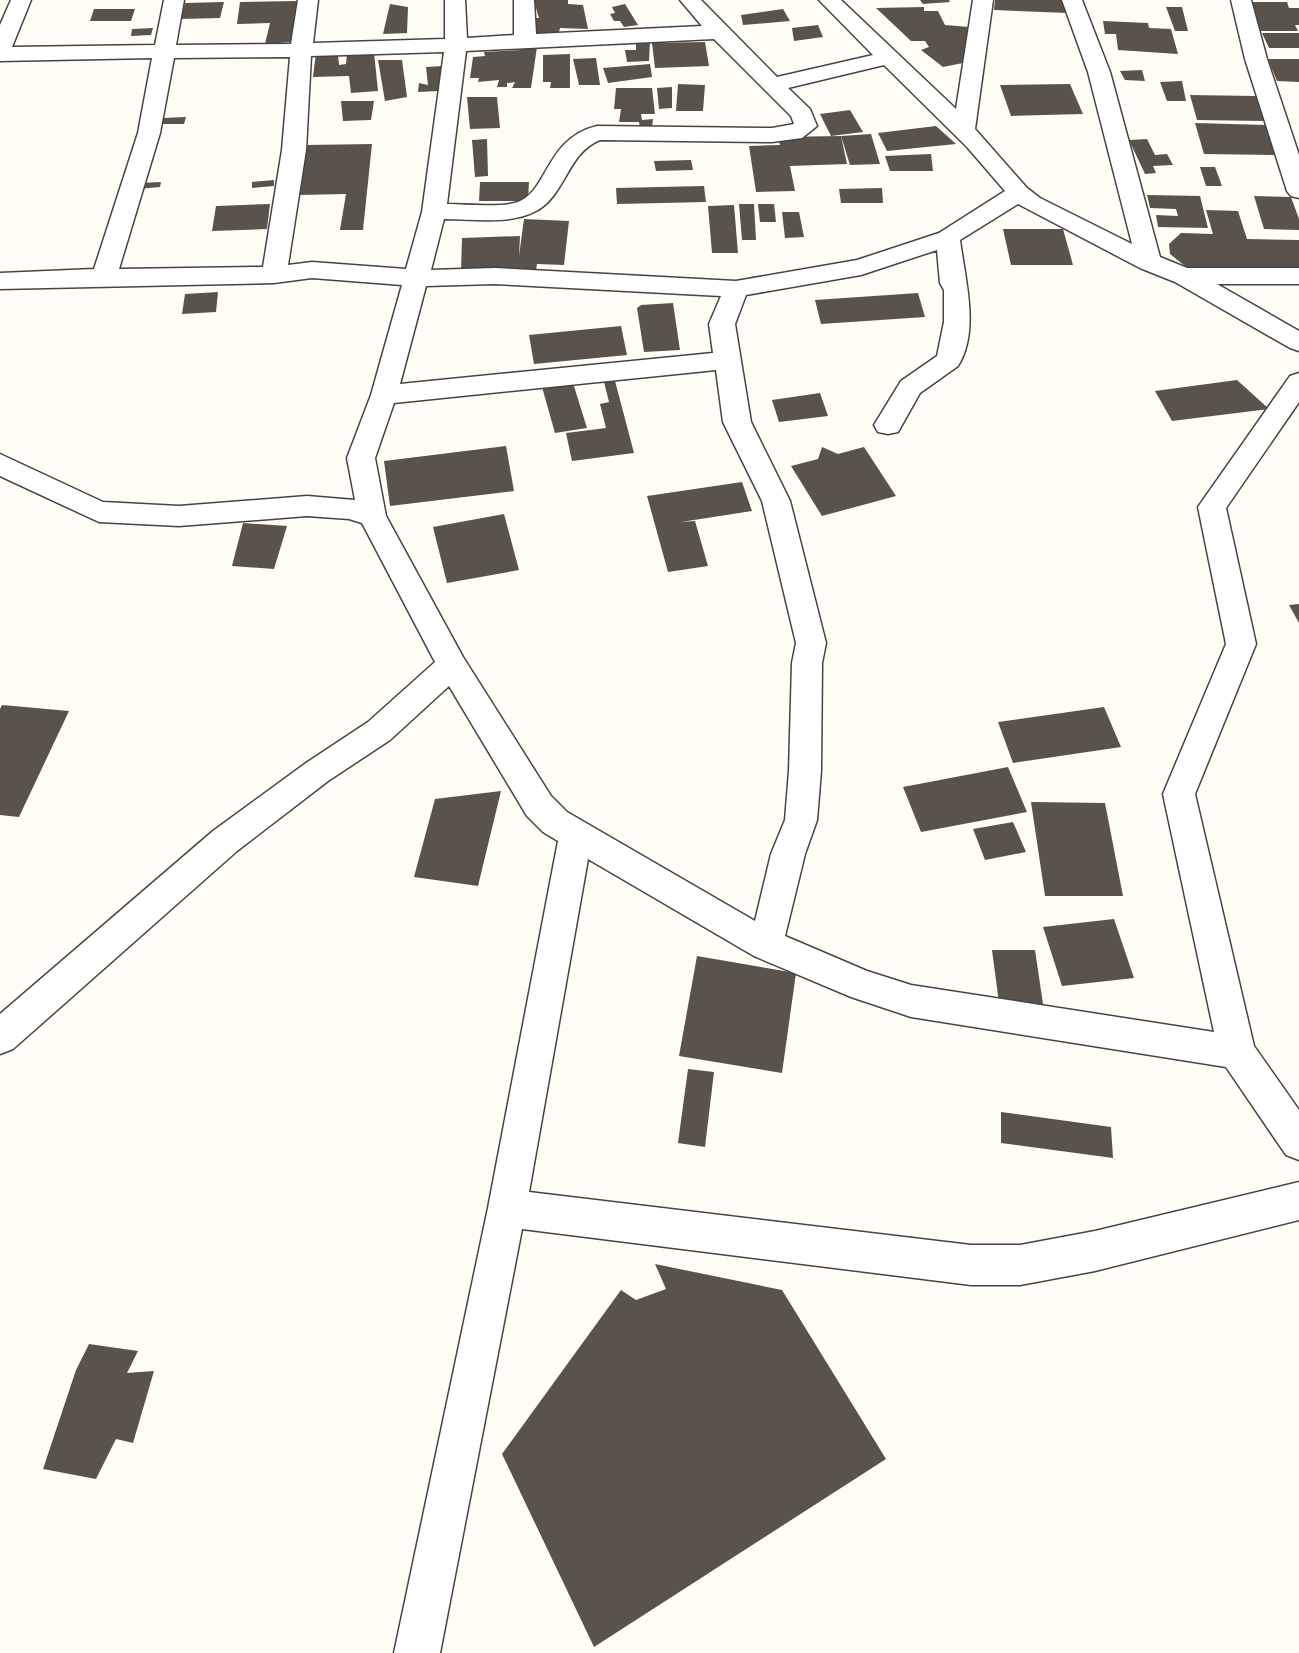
<svg xmlns="http://www.w3.org/2000/svg" width="1299" height="1653" viewBox="0 0 1299 1653" font-family="'Noto Serif',serif">
<style>
.building{fill:#5a524d}
.lines{fill:none;stroke-linecap:round;stroke-linejoin:round}
.minor-casing{stroke:#444;stroke-width:3}
.minor{fill:#fff;fill-rule:evenodd}
</style>
<rect width="100%" height="100%" fill="#fffdf5"/>
<!-- building -->
<g class="building">
<path d="M532,0H568V4L583,5L588,29L560,28L559,32L537,34L533,18H539L536,8L533,7Z"/>
<path d="M920,0H949L950,2L923,4Z"/>
<path d="M995,0H1065L1068,13L994,10Z"/>
<path d="M298,1L294,42L265,44L270,23L237,24L240,2Z"/>
<path d="M224,2L220,18L181,19L185,3Z"/>
<path d="M1249,2H1287L1289,8H1299V25H1295L1298,31H1261Z"/>
<path d="M390,4L408,7L407,33L383,34Z"/>
<path d="M625,4L638,25L624,27L620,21H614L610,14L615,13L612,7Z"/>
<path d="M924,7V11H938L945,25L969,27L968,62L943,67L921,50L929,47L925,41H911L876,8Z"/>
<path d="M1166,7H1182L1188,31H1175Z"/>
<path d="M94,9H135L131,21H90Z"/>
<path d="M783,9L790,21L743,25L741,15Z"/>
<path d="M1103,21L1148,23L1149,28L1171,29L1178,54L1118,50L1116,34H1105Z"/>
<path d="M818,25L823,37L794,41L792,28Z"/>
<path d="M153,28L151,35L131,36L132,29Z"/>
<path d="M1262,33H1299V48H1269Z"/>
<path d="M636,41L650,42L649,61L627,62L625,50H636Z"/>
<path d="M705,42L709,66L655,68L652,43Z"/>
<path d="M524,47H537L531,88H512L515,82L507,83V87H497L499,80L478,82L479,78H470L473,57L485,56L484,52L521,50Z"/>
<path d="M374,52L378,91L351,93L349,76L313,77L316,53L338,55L339,65L346,64L347,54Z"/>
<path d="M570,54V88H550L551,82H543V55Z"/>
<path d="M596,58L600,85H579L573,59Z"/>
<path d="M1268,59H1299V82L1277,81Z"/>
<path d="M378,60H402L407,97L385,101Z"/>
<path d="M650,64L652,77L608,83L603,68Z"/>
<path d="M443,66L438,91L418,92L419,83L428,85L426,67Z"/>
<path d="M1142,70L1145,81L1125,80L1120,71Z"/>
<path d="M1182,81L1186,101H1167L1160,82Z"/>
<path d="M678,84L705,85L703,111H676Z"/>
<path d="M1070,84L1083,114L1011,116L1000,85Z"/>
<path d="M672,87V108L659,109L657,88Z"/>
<path d="M616,88H652L655,114H641L642,120L653,119L652,127L640,128L639,122H619L621,109H614Z"/>
<path d="M1190,95L1256,96L1264,121L1197,120Z"/>
<path d="M467,97H497L500,128L470,129Z"/>
<path d="M341,101H374L371,120L343,121Z"/>
<path d="M850,110L863,132L831,136L820,114Z"/>
<path d="M186,117L184,124H162L163,118Z"/>
<path d="M1195,123L1266,125L1276,155L1204,154Z"/>
<path d="M936,126L956,144L887,151L878,133Z"/>
<path d="M871,134L880,164L850,165L841,136Z"/>
<path d="M841,136L847,164L790,166L795,191L756,192L749,146L780,145L778,137Z"/>
<path d="M487,139L488,176L475,177L472,140Z"/>
<path d="M1147,139L1155,155L1167,154L1173,165L1153,166L1156,173L1145,174L1129,140Z"/>
<path d="M372,144L363,230H340L346,194L298,195L306,145Z"/>
<path d="M931,154L933,171H890L885,156Z"/>
<path d="M691,160L693,170L656,171L654,161Z"/>
<path d="M1200,167H1215L1222,186H1206Z"/>
<path d="M274,180V186L252,188V182Z"/>
<path d="M161,182L160,187L138,189L139,183Z"/>
<path d="M480,182H529L528,201H479Z"/>
<path d="M704,186L706,202L617,204L616,188Z"/>
<path d="M882,188L883,203H841L839,189Z"/>
<path d="M1147,195L1200,196L1208,228L1158,227L1156,215L1178,216L1176,209L1150,208Z"/>
<path d="M1254,196L1291,197L1299,219V230L1264,229Z"/>
<path d="M270,204L267,229L212,231L216,206Z"/>
<path d="M739,204H754L756,240H742Z"/>
<path d="M758,204H774L776,222H760Z"/>
<path d="M734,205L738,253H712L708,206Z"/>
<path d="M1206,210L1238,211L1247,239L1299,240V273L1190,270L1170,254L1169,244L1181,233L1213,234Z"/>
<path d="M782,212H799L804,237L785,238Z"/>
<path d="M524,219L569,221L564,265L537,264L536,270H461L462,238L520,236L519,256Z"/>
<path d="M1003,229H1063L1073,265H1011Z"/>
<path d="M218,292L216,312L182,314L185,294Z"/>
<path d="M918,293L925,317L821,324L815,300Z"/>
<path d="M673,303L680,350L644,352L637,308L641,305Z"/>
<path d="M621,326L627,355L534,364L529,335Z"/>
<path d="M1237,380L1269,409L1172,421L1155,391Z"/>
<path d="M615,381L634,453L572,461L566,433L606,428L600,404L609,402L604,382Z"/>
<path d="M573,383L587,428L555,433L542,387Z"/>
<path d="M820,393L828,416L779,422L772,400Z"/>
<path d="M506,446L514,491L390,506L384,461Z"/>
<path d="M822,447L838,454L864,447L896,496L822,516L791,466L818,459Z"/>
<path d="M742,482L752,511L681,522L695,521L708,566L668,572L647,496Z"/>
<path d="M504,514L519,570L447,583L433,527Z"/>
<path d="M243,523L287,526L274,569L232,566Z"/>
<path d="M1299,604V623L1289,605Z"/>
<path d="M2,705L69,711L19,817L0,815V709Z"/>
<path d="M1104,707L1121,747L1013,763L998,722Z"/>
<path d="M1008,767L1027,812L921,832L903,787Z"/>
<path d="M501,791L478,886L414,877L435,799Z"/>
<path d="M1031,802L1105,803L1123,896H1045Z"/>
<path d="M1013,822L1026,852L985,860L973,829Z"/>
<path d="M1114,919L1134,978L1062,986L1043,927Z"/>
<path d="M992,950H1035L1043,1004L999,1003Z"/>
<path d="M697,956L796,973L782,1073L679,1056Z"/>
<path d="M688,1069L714,1072L705,1147L678,1143Z"/>
<path d="M1001,1112L1111,1127L1113,1158L1001,1143Z"/>
<path d="M655,1264L782,1290L886,1459L594,1647L502,1454L621,1290L636,1300L666,1289Z"/>
<path d="M89,1344L138,1351L127,1373L154,1371L133,1443L116,1439L96,1479L43,1469L76,1370Z"/>
</g>
<g class="lines">
<!-- minor casing -->
<g class="minor-casing">
<g id="minor">
<path d="M11,0H31L12,47L155,45L164,0H184L176,45L291,44L298,0H318L313,43L445,39V0H465L467,38L514,35V0H534L536,34L702,26L680,0H701L777,77L873,55L819,0H841L956,109L973,0H993L975,129L1027,188L1040,198L1132,244L1088,72L1062,0H1082L1110,72L1160,257L1187,268H1299V284H1217L1299,331V351L1290,348L1175,282L1140,268L1018,204L960,240C965,279 980,331 958,366L920,393L898,432L888,434L878,432L874,425L901,381L937,356L944,322V290L940,283L937,250L861,275L746,295L735,324L751,422L790,501L826,643L822,663L821,771L817,820L805,854L785,936L867,971L911,985L1214,1032L1163,794L1226,644L1198,507L1290,376L1299,373V402L1226,508L1256,644L1195,794L1254,1046L1299,1110V1160L1286,1155L1226,1067L911,1017L851,997L754,956L588,859L529,1192L971,1245H1020L1095,1231L1299,1182V1220L1095,1271L1020,1285H971L522,1229L440,1653H394L488,1208L558,841L543,832L527,816L449,686L390,740L328,781L237,851L13,1049L0,1054V1014L213,831L306,763L368,722L435,662L362,523L349,519L307,516L179,526L99,522L0,476V454L103,502L179,506L307,496L355,500L347,458L371,395L402,285L312,278L274,283L0,289V273L94,269L138,133L152,58L0,61V25ZM714,39L791,116L794,124L772,128L597,126C545,139 549,190 518,202C500,208 466,204 447,204L466,51ZM444,52L422,212L406,269L312,262L288,265L306,150L311,56ZM290,57L282,150L263,267L119,269L160,133L174,58ZM884,65L967,147L1005,191L939,233L857,260L736,281L495,268L431,270L444,219C472,219 511,225 536,211C566,195 567,153 600,140L772,142L802,138L817,126L810,109L788,88ZM495,284L721,296L709,324L713,353L400,384L426,286ZM716,370L723,422L762,501L796,643L792,663L789,771L785,820L771,854L755,921L567,812L551,796L463,657L386,516L375,458L394,403Z"/>
<path d="M1231,0H1251L1267,59L1299,155V198L1291,196L1287,191L1245,59Z"/>
</g>
</g>
<!-- minor -->
<use href="#minor" class="minor"/>
</g>
</svg>
